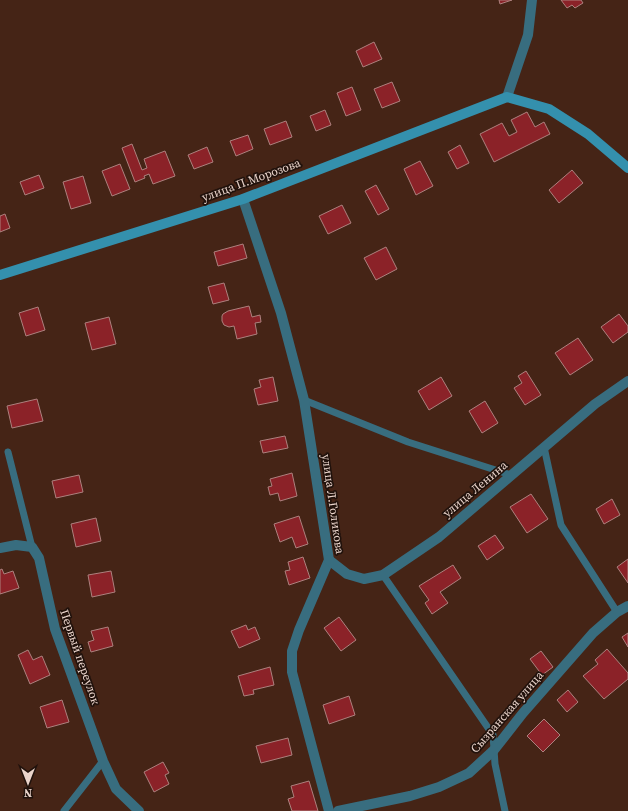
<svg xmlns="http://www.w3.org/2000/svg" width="628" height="811" viewBox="0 0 628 811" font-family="'Source Serif 4',serif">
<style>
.building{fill:#8b2228;stroke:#ad817e}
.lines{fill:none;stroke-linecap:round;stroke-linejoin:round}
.lane{stroke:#386d7f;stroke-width:7}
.street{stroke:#386d7f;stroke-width:10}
.secondary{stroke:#3490ad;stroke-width:10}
.labels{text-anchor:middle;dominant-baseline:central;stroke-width:3.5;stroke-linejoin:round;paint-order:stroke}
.street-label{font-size:12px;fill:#ead4cb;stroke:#21120c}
</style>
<rect width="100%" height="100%" fill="#452416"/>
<!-- building -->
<g class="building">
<path d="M499,0H512L500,4Z"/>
<path d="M561,0H581L583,3L575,8L572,5L567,8Z"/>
<path d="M374,42L382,59L363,67L356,51Z"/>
<path d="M392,82L400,101L382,108L374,89Z"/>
<path d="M352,87L361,110L346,116L337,93Z"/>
<path d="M325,110L331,125L316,131L310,116Z"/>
<path d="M527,112L535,127L544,122L550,134L494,162L480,134L502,123L509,136L517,132L511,120Z"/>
<path d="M286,121L292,137L270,145L264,129Z"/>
<path d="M248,135L253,149L236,156L230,141Z"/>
<path d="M132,144L142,170L147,168L144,159L165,151L175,176L153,184L149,174L144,176L145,178L135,182L122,148Z"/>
<path d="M460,145L469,163L457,169L448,152Z"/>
<path d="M207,147L213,162L194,169L188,155Z"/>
<path d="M420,161L433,186L416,195L404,169Z"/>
<path d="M120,164L130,189L112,196L102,171Z"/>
<path d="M572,170L583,183L559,203L549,190Z"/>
<path d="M39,175L44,188L25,195L20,182Z"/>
<path d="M83,176L91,203L71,209L63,182Z"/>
<path d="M376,185L389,209L378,215L365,191Z"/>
<path d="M342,205L351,223L328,234L319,216Z"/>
<path d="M5,214L10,228L0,232V216Z"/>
<path d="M243,244L247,258L218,266L214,252Z"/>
<path d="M386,247L397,269L376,280L364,258Z"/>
<path d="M224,283L229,300L213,304L208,287Z"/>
<path d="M249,306L252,317L260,315L261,322L255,323L257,334L237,339L234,326L229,327L224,325L222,321V316L223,314L228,311Z"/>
<path d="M38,307L45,330L26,336L19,313Z"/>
<path d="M619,314L628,326V332L613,343L601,327Z"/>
<path d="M109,317L116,344L92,350L85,323Z"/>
<path d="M578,338L593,360L570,375L555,353Z"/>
<path d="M526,371L541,395L525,405L514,388L522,383L518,376Z"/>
<path d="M273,377L278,401L258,405L254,389L261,387L259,380Z"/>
<path d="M441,377L452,396L429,410L418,391Z"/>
<path d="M37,399L43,421L12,428L7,406Z"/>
<path d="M485,401L498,423L482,433L469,411Z"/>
<path d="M285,436L288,448L263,453L260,441Z"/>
<path d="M292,473L297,496L280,501L278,493L270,495L268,487L272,486L270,479Z"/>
<path d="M79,475L83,492L56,498L52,481Z"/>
<path d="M531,494L548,519L527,533L510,507Z"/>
<path d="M612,499L620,515L604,524L596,509Z"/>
<path d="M299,516L308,544L296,548L292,537L280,542L274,524Z"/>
<path d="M96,518L101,541L76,547L71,524Z"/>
<path d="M495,535L504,548L487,560L478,546Z"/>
<path d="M303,557L310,578L289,585L285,571L290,570L288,562Z"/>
<path d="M628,559V583L617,567Z"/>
<path d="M453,565L461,578L440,592L448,603L432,614L425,603L429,600L419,586Z"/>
<path d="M2,569L4,574L13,571L19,588L0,594V570Z"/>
<path d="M111,571L115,592L92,597L88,575Z"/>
<path d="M339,617L356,640L341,651L324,628Z"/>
<path d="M246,625L248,630L255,627L260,639L239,648L231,631Z"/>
<path d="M108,627L113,646L91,652L88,642L94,640L91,631Z"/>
<path d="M628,633V647L622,637Z"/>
<path d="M607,649L628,673V679L604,699L583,676L598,664L595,660Z"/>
<path d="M28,650L33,660L42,656L50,675L30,684L18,655Z"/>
<path d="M541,651L553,667L542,675L530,659Z"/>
<path d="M270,667L274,685L253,690L254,694L244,696L238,676Z"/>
<path d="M568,690L578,702L567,712L557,700Z"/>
<path d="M349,696L355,715L329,724L323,705Z"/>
<path d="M62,700L69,722L47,728L40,707Z"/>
<path d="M544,719L560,735L543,752L527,736Z"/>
<path d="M288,738L292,755L261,763L256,746Z"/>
<path d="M163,762L169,773L165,775L169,784L154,792L144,772Z"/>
<path d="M309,781L318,811H292L288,799L294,797L291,786Z"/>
</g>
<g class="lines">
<!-- lane -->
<g class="lane">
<path d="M304,400L408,442L511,475"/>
<path d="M544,447L561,525L617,612"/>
<path d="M8,452L32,547"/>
<path d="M383,575L493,735L495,764L505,811"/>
<path d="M64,811L103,761"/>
</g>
<!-- street -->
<g class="street">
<path d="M507,97L528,35L532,0"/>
<path d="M243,199L281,313L304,400L329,560L299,630L292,651V672L329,811"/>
<path d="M0,548L16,545L32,547L39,558L55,629L103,761L116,789L139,811"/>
<path d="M329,560L347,574L364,579L383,575L439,537L595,404L628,381"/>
<path d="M338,811L410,796L439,787L469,773L494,750L523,713L593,633L617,612L628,606"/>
</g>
<!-- secondary -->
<path class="secondary" d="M0,275L243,199L507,97L549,109L588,134L628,168"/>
</g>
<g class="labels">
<!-- street labels -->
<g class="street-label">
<text transform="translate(251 180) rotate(-20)">улица П.Морозова</text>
<text transform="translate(475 489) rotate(-40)">улица Ленина</text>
<text transform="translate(333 504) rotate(82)">улица Л.Голикова</text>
<text transform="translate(80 657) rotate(71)">Первый переулок</text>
<text transform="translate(507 712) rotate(-49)">Сызранская улица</text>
</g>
</g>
<!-- north arrow -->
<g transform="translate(28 783) rotate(180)" stroke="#21120c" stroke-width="3" paint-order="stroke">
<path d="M0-3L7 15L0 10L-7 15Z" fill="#ead4cb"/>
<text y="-6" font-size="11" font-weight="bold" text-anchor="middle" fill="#ead4cb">N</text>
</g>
</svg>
